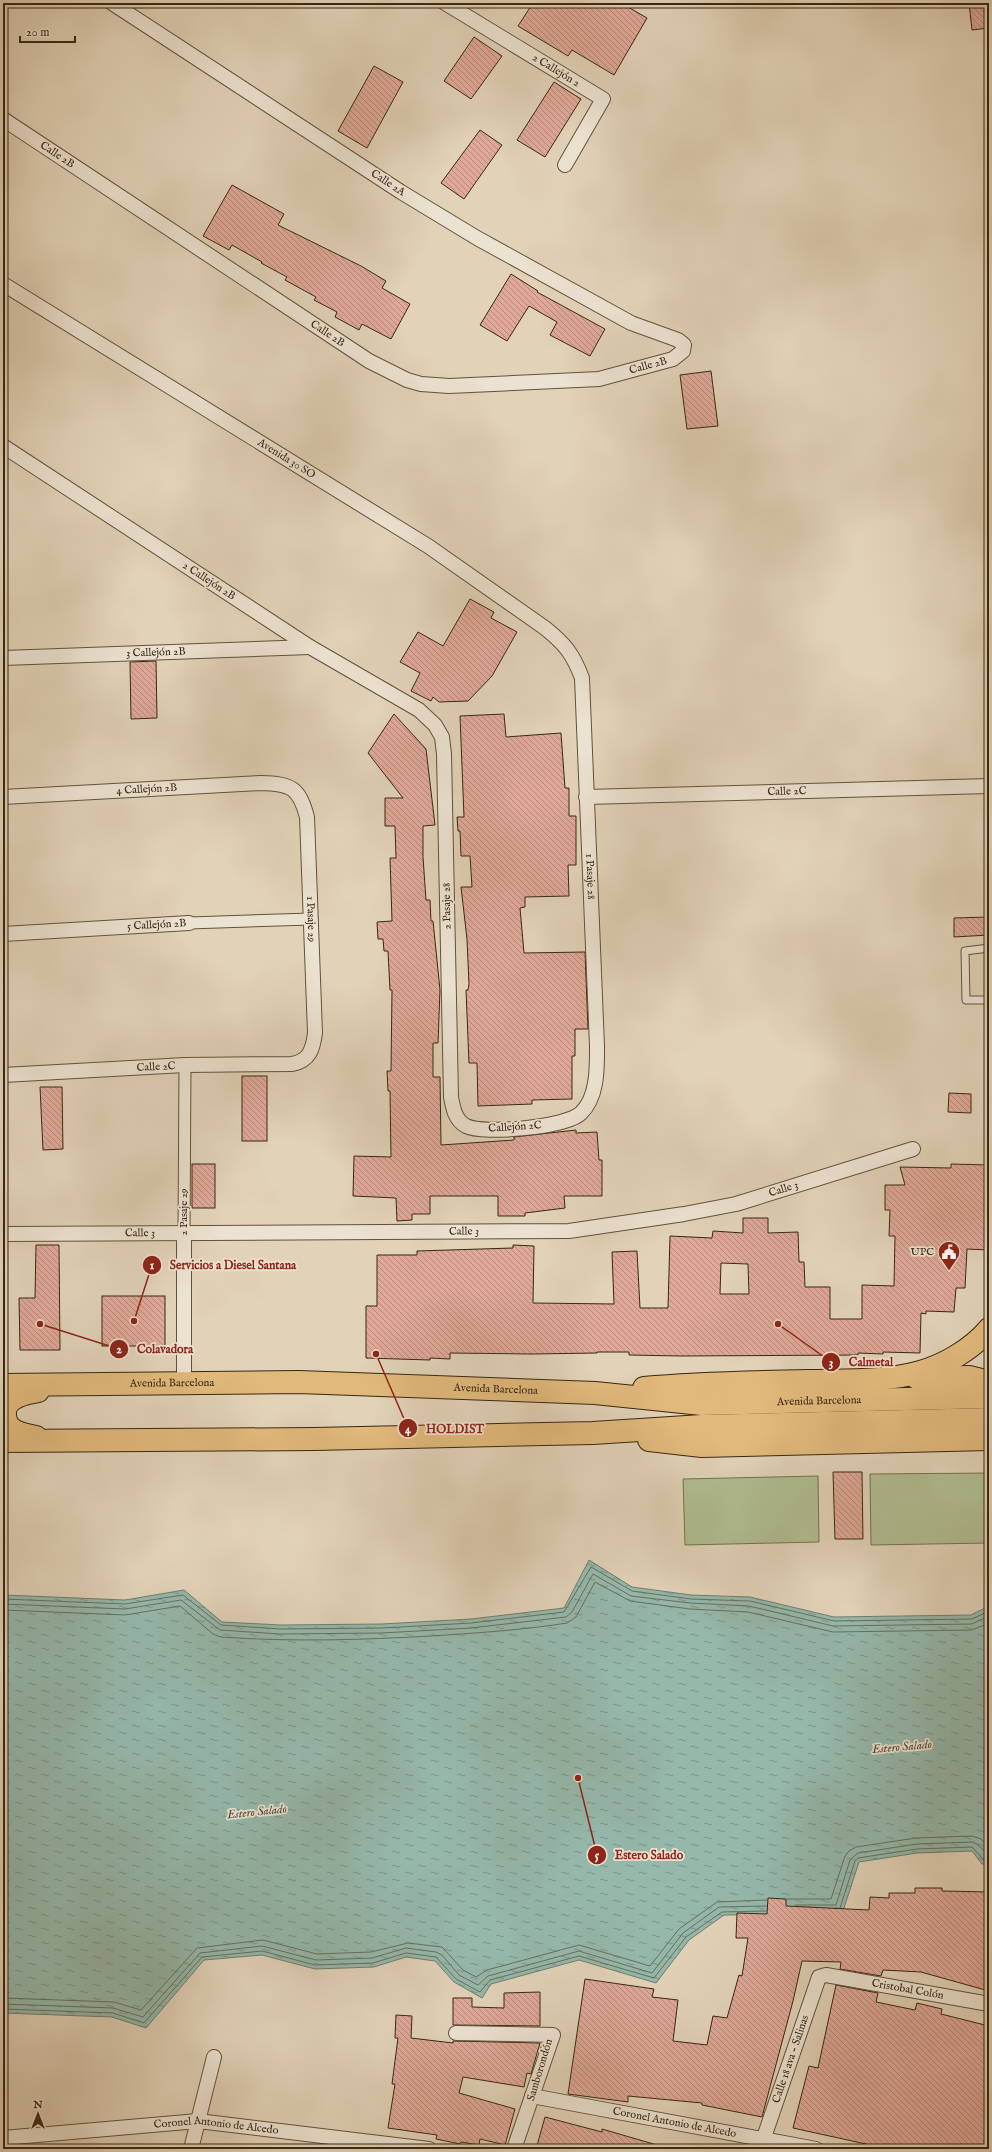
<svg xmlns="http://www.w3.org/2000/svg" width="992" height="2152" viewBox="0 0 992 2152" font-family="'IM FELL English',serif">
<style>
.pitch{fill:#b0bd91;stroke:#747250}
.water{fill:url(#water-ripples);stroke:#707e6d}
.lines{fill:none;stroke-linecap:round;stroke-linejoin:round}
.shore{stroke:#66705e;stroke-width:1}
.building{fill:url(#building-back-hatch);stroke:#382710;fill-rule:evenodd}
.service-casing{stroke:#62523a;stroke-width:9}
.pedestrian-casing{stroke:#62523a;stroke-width:13}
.minor-casing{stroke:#62523a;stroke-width:16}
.primary-casing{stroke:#382710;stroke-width:24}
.service{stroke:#ece2d1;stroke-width:7}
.pedestrian{stroke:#ece2d1;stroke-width:11}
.minor{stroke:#ece2d1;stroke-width:14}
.primary{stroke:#e1b97c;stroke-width:22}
.labels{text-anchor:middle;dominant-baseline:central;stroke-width:3.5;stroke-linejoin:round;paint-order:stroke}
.street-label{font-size:11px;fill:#382710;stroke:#ece2d1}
.poi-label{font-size:11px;fill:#382710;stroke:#ece2d1;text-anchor:end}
.water-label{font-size:12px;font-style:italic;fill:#4f4b37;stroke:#ece2d1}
.leader{fill:none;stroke:#8f2418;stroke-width:1.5}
.callout-dot{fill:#8f2418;stroke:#ece2d1;stroke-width:1.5}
.mark-label{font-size:12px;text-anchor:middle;font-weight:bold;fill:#fff}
.callout-label{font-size:12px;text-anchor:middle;font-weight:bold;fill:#8f2418;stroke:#ece2d1;stroke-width:3.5;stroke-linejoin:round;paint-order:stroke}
</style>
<defs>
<pattern id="water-ripples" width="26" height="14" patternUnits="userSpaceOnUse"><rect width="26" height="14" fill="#95b8ab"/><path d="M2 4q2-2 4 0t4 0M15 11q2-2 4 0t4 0" fill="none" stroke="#7b968a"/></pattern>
<pattern id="building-back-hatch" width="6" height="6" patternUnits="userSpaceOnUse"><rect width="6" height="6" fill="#dfa898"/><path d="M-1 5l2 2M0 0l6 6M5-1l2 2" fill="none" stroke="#b6897b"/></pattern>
</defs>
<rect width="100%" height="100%" fill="#e2d2b8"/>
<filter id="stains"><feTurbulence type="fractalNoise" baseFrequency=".005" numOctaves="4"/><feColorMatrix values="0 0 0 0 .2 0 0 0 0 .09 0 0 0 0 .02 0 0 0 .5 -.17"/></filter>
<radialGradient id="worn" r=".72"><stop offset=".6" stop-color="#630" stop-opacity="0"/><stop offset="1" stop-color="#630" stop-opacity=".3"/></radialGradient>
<!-- pitch -->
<g class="pitch">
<path d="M989,1473V1543L871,1545L870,1474Z"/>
<path d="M818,1476L819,1542L685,1545L683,1479Z"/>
</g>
<!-- water -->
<path class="water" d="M589,1560L632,1587L691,1595L750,1597L834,1617L971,1615L989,1606V1864H982L972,1851L917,1853L859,1862L842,1914L724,1915L689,1940L656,1983L579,1960L491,1984L482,1998L454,1982L435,1961L406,1957L374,1967L315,1969L262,1955L204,1960L146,2028L112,2017L3,2013V1595L125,1600L184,1590L222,1622L281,1625L382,1624L471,1619L564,1608Z"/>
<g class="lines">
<!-- shore -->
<g class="shore">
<path d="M3,1599L125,1604L183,1595L221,1625L280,1629L382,1628L471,1623L564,1612L591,1567L632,1591L691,1599L750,1601L834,1621L972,1619L989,1611"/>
<path d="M3,1604L125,1609L181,1600L220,1630L280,1634L382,1633L471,1628L566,1617L572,1612L593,1574L631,1596L690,1603L749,1606L833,1626L972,1624L989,1616"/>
<path d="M3,1610L125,1615L180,1606L213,1634L221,1637C291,1642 361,1640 431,1636C476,1633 523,1630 567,1623L576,1617L595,1582L630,1601L690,1609L748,1612L833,1632L972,1630L989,1623"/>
<path d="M787,1899H831L845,1856L849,1851L856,1847L916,1838L972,1836L981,1839L989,1848"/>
<path d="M795,1905H836L850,1860L858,1853L917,1844L972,1842L977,1844L989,1855"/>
<path d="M840,1908L855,1861L858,1858L917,1849L972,1847L984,1860H989"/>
<path d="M3,1998L114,2002L141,2010L197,1948L263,1940L317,1954L371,1952L408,1943L442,1947L463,1970L476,1977L487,1970L579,1945L650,1966L679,1929L717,1902L767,1900"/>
<path d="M3,2004L113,2008L143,2017L200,1953L262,1946L316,1960L372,1958L406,1948L436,1952L442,1955L459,1975L478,1985L488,1976L579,1951L652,1973L683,1933L719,1907L767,1906"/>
<path d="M3,2009L113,2013L144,2023L202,1957L262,1951L315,1965L373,1963L406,1953L436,1957L456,1979L480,1992L490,1980L579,1956L654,1978L686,1937L722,1912L766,1911"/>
</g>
</g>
<!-- building -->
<g class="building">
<path d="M533,3H621L647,18L614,75L572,50L568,56L518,26Z"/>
<path d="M969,3H989V28L972,30Z"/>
<path d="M474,37L502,56L471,99L444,81Z"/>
<path d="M374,66L403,82L367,148L338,131Z"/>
<path d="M554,82L581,99L545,157L517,140Z"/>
<path d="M480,130L502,145L464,199L441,183Z"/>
<path d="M232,185L284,214L278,225L361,266L386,281L382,288L410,304L391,339L362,324L359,330L335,317L337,312L314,300L316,297L285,280L287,277L261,263L262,262L232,245L229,250L203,236Z"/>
<path d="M511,274L538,291L537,292L605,329L590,356L550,335L557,322L529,306L507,341L480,325Z"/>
<path d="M711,371L718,426L687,429L680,375Z"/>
<path d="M470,599L494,612L491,618L517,632L492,676L468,701L439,702L433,697L431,701L411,691L420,673L400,662L418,632L443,646Z"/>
<path d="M156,661L157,718L131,719L130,662Z"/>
<path d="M394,714L426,749L435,825L423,826V857L426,900H430L431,921H433L440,990L438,1043H433V1077H440L441,1145L514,1140V1137L576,1130V1133L597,1132L599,1160H602V1196H564L565,1208L525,1213V1216H498V1196H430V1214H412V1220L397,1221L396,1198L353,1196L354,1156L391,1157L390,1091H388L387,1071H391L392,990H390L388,951H384L383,939H378L377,922L392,921L390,858H396L395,826H385V798H403L368,753Z"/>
<path d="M504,714L506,737L561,733L565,788H569V816H576V865H568L569,896L525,897V907L520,908L524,953L585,952L588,1029H575V1056H572V1099L532,1100V1104L478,1106L477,1063H469L466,990H468L469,984L467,939L461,887H472L470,856H461L460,831H458L457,817H464L460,716Z"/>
<path d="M989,917V935L954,937V918Z"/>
<rect x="242" y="1076" width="25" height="65"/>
<path d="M40,1087H62L63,1149L43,1150Z"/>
<path d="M949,1093L971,1094V1113L948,1112Z"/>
<rect x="192" y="1164" width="23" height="44"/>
<path d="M951,1164L989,1165V1250L967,1249L965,1288H956L954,1312L926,1311V1314L921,1313L920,1353L883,1352V1354L858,1353V1355L681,1356L629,1355V1352H597V1353L532,1354L450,1353V1359L430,1358V1360L366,1358V1306H377V1255H417V1251L513,1248V1245L534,1246L533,1303L614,1304L612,1252L637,1251L640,1308H668L670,1236L712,1238L713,1231L743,1233V1218H768V1233L798,1232L799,1262H804L805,1287H830V1319H862V1285L894,1286L895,1236H889L890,1210H885V1185H905L900,1167L951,1168ZM721,1263L748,1264L749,1294H720Z"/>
<path d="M36,1245H59L60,1350H20L19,1298H35Z"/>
<rect x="102" y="1296" width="63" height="50"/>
<path d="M833,1472H862L863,1539H835Z"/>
<path d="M915,1888H942V1891L989,1892V1991L921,1972L883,1970L881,1976L840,1969L841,1962L802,1961L793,2001L762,2117L702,2105V2103L628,2096V2102L568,2094L585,1979L654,1989L652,1997L678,2000L673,2041L707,2045L713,2016L727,2018L739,1975L742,1976L748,1938H736L737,1913L767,1914L768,1898L786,1899V1906L869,1910L870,1897L889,1898V1893H915Z"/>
<path d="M836,1985L878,1993L876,2002L915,2010L917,2003L942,2009L941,2014L989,2026V2149H908L885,2144L884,2148L793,2128L809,2066L818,2068Z"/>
<path d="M540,1992V2026L453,2025V1998H472V2007L504,2008V1993Z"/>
<path d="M396,2015L412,2016L411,2038L453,2043V2041L540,2043L531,2074L527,2073L524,2087L463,2077L459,2093L515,2109L505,2145L480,2139L479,2145L461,2142L460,2144L436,2139L437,2135L388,2128L395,2084H392L398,2038H395Z"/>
<path d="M545,2117L602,2132V2129L657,2145V2149H536Z"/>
</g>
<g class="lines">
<!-- service casing -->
<g class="service-casing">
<path id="service" d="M989,948L965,951L966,1000H989"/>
</g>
<!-- pedestrian casing -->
<g class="pedestrian-casing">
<g id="pedestrian">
<path d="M189,923L311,919"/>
<path d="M184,1233L185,1065"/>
</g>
</g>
<!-- minor casing -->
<g class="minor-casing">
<g id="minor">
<path id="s1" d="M445,3L603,99L565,165"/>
<path id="s2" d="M3,119L369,361L407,380L421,384L449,386L599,379L673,359L683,351L684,345L678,340L631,323L477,238L401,192L112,3"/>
<path id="s3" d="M3,284L428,546L545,628C565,644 573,654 582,678L597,1046C597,1067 598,1097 581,1113C567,1127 484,1135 466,1126C455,1120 453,1108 451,1097L444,754L442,737L435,725L419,710L310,647L3,446"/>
<path id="s4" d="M3,658L310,647"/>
<path id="s5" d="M3,797L261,783C291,784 299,787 307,817L315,1033C313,1048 310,1061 292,1064L185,1065L3,1075"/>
<path id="s6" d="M586,797L989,786"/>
<path id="s7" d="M3,934L189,923"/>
<path d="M184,1233V1383"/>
<path id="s8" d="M3,1234L569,1231L684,1214L736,1204L913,1149"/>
<path d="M456,2033L553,2035L514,2149"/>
<path id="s9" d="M532,2096L816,2149"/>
<path id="s10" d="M3,2138L198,2121L429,2149"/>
<path d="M191,2149L214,2057"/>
<path id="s11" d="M760,2149L819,1977L826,1975L989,2004"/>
</g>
</g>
<!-- primary casing -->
<g class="primary-casing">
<g id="primary">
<path d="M917,1378L969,1377L989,1382"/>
<path id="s12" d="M3,1385L299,1382L595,1393L702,1404L989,1397"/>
<path d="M644,1388C699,1383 753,1382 808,1381C845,1380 884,1382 920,1372C945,1365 972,1349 989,1329"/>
<path d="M36,1437C21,1434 4,1431 5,1413C5,1407 7,1403 12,1400C19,1394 29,1393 38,1391"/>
<path d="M649,1440L702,1446L989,1439"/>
<path d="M3,1441L314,1439L593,1433L702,1426L989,1419"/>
</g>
</g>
<!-- service -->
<use href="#service" class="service"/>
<!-- pedestrian -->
<use href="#pedestrian" class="pedestrian"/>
<!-- minor -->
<use href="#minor" class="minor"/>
<!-- primary -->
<use href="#primary" class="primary"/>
</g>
<!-- icons -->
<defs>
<g id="civic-pin" transform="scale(1.15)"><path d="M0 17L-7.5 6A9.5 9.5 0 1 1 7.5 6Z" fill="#8f2418" stroke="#ece2d1"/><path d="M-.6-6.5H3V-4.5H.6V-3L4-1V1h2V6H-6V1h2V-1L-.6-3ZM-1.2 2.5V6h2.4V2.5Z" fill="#fff"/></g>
</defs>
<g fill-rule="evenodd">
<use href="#civic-pin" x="949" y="1252"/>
</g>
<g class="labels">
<!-- street labels -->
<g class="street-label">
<text stroke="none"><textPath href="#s1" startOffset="130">2 Callejón 2</textPath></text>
<text stroke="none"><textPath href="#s2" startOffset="65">Calle 2B</textPath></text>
<text transform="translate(388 183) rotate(33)">Calle 2A</text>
<text stroke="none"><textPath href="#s2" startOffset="389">Calle 2B</textPath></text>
<text stroke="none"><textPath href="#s2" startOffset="725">Calle 2B</textPath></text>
<text stroke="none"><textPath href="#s3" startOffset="333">Avenida 30 SO</textPath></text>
<text transform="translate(209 581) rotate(33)">2 Callejón 2B</text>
<text stroke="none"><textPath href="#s4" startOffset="153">3 Callejón 2B</textPath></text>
<text stroke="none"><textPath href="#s5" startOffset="144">4 Callejón 2B</textPath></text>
<text stroke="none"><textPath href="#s6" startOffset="201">Calle 2C</textPath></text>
<text stroke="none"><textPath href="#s3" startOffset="904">1 Pasaje 28</textPath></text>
<text transform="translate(447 906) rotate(-91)">2 Pasaje 28</text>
<text stroke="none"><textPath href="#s5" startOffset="425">1 Pasaje 29</textPath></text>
<text stroke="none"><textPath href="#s7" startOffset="154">5 Callejón 2B</textPath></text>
<text transform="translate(156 1067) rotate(-3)">Calle 2C</text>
<text transform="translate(515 1127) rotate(-4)">Callejón 2C</text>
<text stroke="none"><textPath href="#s8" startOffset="785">Calle 3</textPath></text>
<text transform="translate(184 1212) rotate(-90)">2 Pasaje 29</text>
<text stroke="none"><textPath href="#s8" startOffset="461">Calle 3</textPath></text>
<text stroke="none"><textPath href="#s8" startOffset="137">Calle 3</textPath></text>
<text stroke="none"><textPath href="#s12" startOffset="169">Avenida Barcelona</textPath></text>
<text stroke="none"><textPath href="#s12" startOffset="493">Avenida Barcelona</textPath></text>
<text stroke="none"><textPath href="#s12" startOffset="817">Avenida Barcelona</textPath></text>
<text stroke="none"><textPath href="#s11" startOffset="272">Cristobal Colón</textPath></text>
<text stroke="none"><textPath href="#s11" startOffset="95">Calle 18 ava - Salinas</textPath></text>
<text transform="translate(540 2070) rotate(-73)">Samborondón</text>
<text stroke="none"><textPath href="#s9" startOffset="145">Coronel Antonio de Alcedo</textPath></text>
<text stroke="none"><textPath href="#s10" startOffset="214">Coronel Antonio de Alcedo</textPath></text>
</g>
<!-- poi labels -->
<g class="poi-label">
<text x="934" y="1252">UPC</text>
</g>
<!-- water labels -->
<g class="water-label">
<text transform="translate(902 1747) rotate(-5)">Estero Salado</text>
<text transform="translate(257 1812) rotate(-6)">Estero Salado</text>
</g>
</g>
<!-- callouts -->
<path class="leader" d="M134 1321L152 1265M40 1324L119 1349M778 1324L831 1362M376 1354L408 1428M578 1778L597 1855"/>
<g class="callout-dot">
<circle cx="134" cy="1321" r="4"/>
<circle cx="40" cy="1324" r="4"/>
<circle cx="778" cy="1324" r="4"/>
<circle cx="376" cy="1354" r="4"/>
<circle cx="578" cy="1778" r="4"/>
<circle cx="152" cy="1265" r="10"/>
<circle cx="119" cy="1349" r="10"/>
<circle cx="831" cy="1362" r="10"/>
<circle cx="408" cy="1428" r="10"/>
<circle cx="597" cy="1855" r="10"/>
</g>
<g class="mark-label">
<text x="152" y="1269">1</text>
<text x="119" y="1353">2</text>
<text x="831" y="1366">3</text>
<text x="408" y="1433">4</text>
<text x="597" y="1859">5</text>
</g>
<g class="callout-label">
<text x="233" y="1269">Servicios a Diesel Santana</text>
<text x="165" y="1353">Colavadora</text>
<text x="871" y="1366">Calmetal</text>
<text x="455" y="1433">HOLDIST</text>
<text x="649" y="1859">Estero Salado</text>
</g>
<!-- margin -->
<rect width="992" height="2152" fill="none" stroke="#e2d2b8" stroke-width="16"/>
<rect x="4" y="4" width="984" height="2144" fill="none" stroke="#382710" stroke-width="2"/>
<rect x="8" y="8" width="976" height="2136" fill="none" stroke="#382710"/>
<!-- north arrow -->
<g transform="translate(38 2114)" stroke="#ece2d1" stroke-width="3" paint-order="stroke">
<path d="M0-3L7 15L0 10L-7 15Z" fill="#382710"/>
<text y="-6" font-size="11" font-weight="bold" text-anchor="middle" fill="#382710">N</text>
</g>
<!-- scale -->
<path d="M20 36v6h55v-6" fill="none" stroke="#382710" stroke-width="2"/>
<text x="26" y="36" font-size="12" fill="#382710" stroke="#ece2d1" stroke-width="3" paint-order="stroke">20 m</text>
<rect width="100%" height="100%" filter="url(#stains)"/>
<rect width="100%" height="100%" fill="url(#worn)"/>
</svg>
